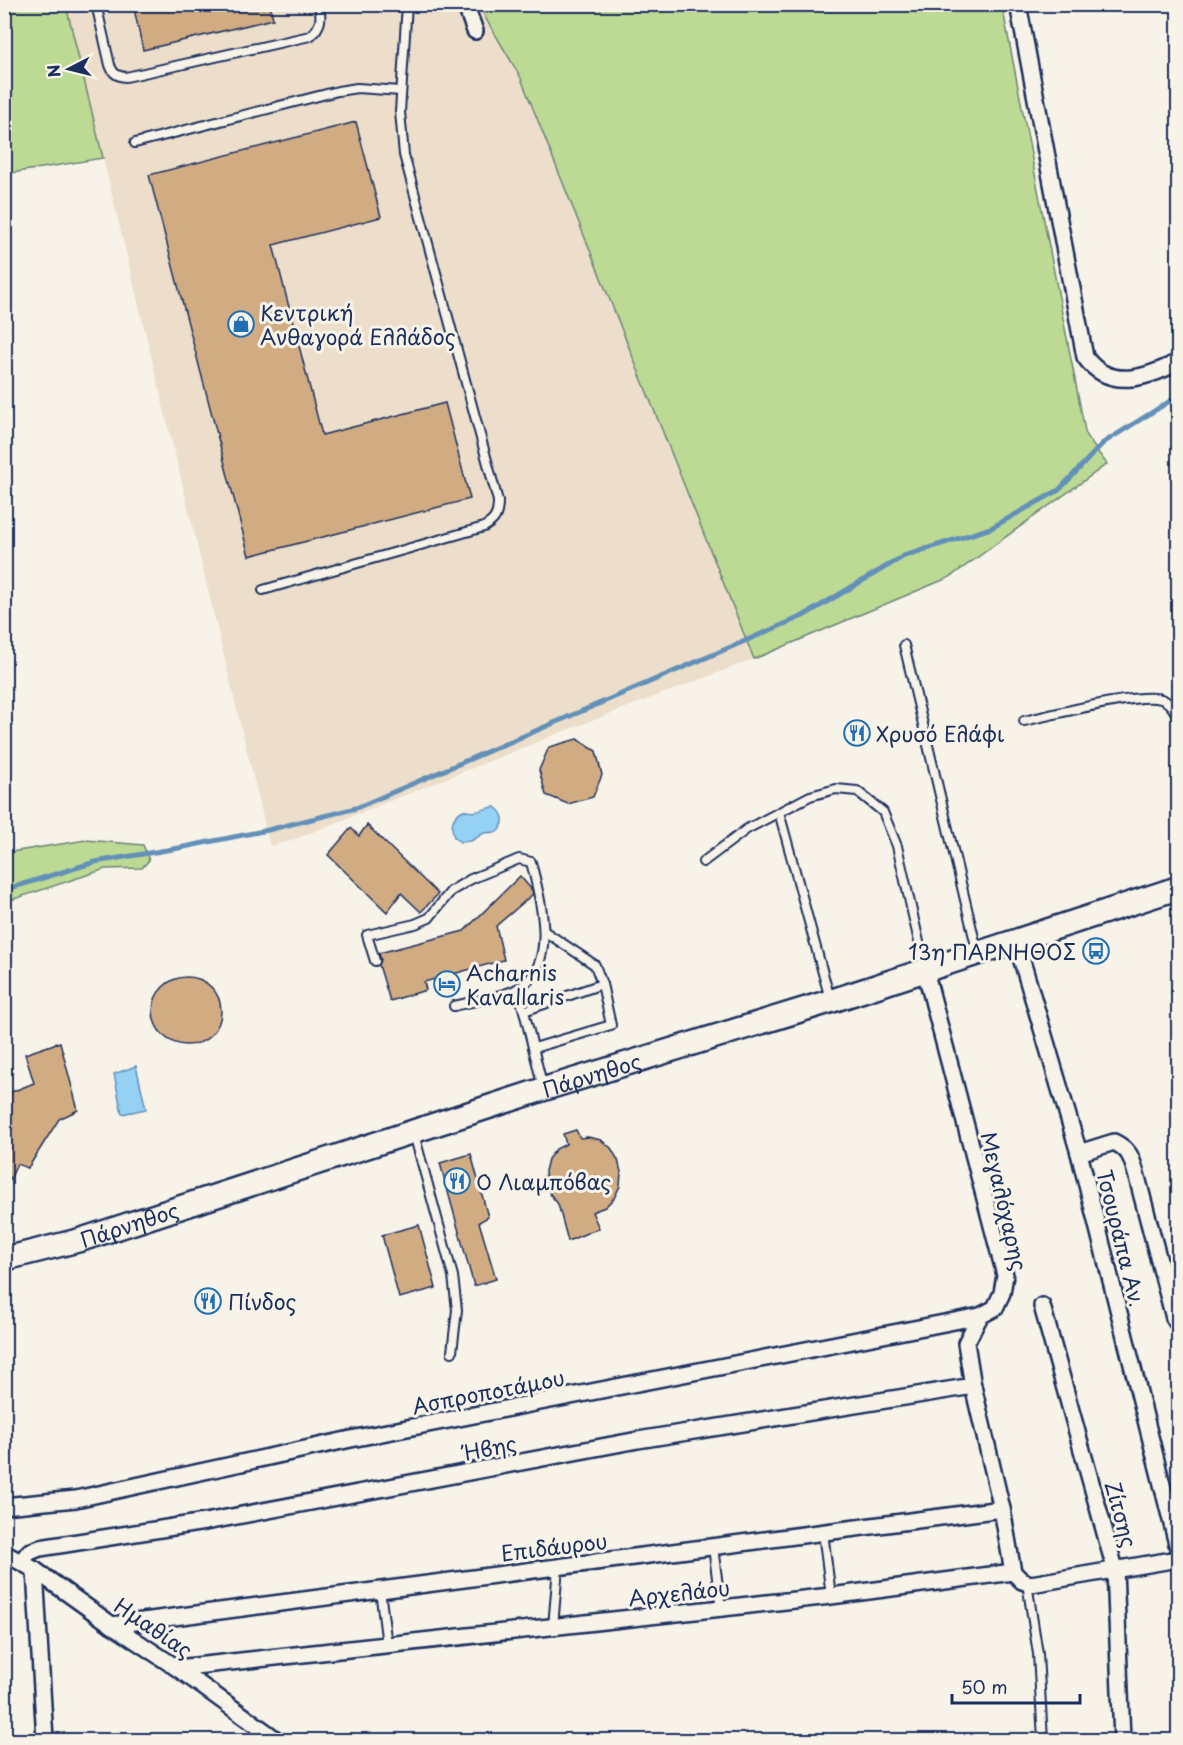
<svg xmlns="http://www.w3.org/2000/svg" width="1183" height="1745" viewBox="0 0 1183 1745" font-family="'Playpen Sans',sans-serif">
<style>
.built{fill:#ecdeca}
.green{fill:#bcda93;stroke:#6c8478;stroke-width:1.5}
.water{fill:#94d1f5;stroke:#6490b9;stroke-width:1.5}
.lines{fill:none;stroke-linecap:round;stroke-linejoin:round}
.stream{stroke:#6490b9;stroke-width:5}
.building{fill:#d1ac83;stroke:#1b2f5e;stroke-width:1.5}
.lane-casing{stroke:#1b2f5e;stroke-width:12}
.street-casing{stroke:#1b2f5e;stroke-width:20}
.secondary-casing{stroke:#1b2f5e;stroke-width:27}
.lane{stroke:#f7f3e8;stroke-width:8}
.street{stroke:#f7f3e8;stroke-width:15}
.secondary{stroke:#f7f3e8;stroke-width:22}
.labels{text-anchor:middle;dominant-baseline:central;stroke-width:6;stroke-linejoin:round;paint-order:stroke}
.poi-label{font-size:21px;fill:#1b2f5e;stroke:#f7f3e8;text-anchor:start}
.street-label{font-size:21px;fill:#1b2f5e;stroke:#f7f3e8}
</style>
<rect width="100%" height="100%" fill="#f7f3e8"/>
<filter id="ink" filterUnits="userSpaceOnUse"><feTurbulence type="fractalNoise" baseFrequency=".0167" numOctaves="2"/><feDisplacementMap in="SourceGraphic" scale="12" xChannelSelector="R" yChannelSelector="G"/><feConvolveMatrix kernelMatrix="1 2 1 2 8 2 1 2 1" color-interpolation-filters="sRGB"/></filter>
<g filter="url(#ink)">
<!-- built -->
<path class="built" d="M66,5H480L486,19L520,76L754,659L562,732L290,841L270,846Z"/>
<!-- green -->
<g class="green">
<path d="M5,4L66,5L103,158L5,174Z"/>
<path d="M480,5H1002L1086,436L1107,464L950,577L754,659L520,76L486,19Z"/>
<path d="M86,840L143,845L149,860L142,868L105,869L5,902V853Z"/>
</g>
<!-- water -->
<g class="water">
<path d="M495,807C505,814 506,824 497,832L484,833L471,841L460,842L454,837C450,824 452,817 463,810C476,815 482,808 495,807Z"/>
<path d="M136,1066L146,1109L122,1114L114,1074Z"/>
</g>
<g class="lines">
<!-- stream -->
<path class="stream" d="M4,890L95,862L179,848L268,830L356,808L803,616L904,556L991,528L1059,490L1103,443L1178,396"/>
</g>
<!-- building -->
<g class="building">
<path d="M133,4H270L273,19L143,50Z"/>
<path d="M356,122L381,217L273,245L322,435L445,403L470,499L249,556L149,175Z"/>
<path d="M577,739L596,751L602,775L593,797L568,804L546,795L539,770L549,747Z"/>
<path d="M367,825L438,894L421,912L401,893L387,912L328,855L351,828L359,836Z"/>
<path d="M520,876L532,890L533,894L496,926L504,960L424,982L426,990L390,1001L379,965L381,960L379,953L464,931Z"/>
<circle cx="187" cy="1011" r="34"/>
<path d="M60,1042L78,1110L59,1119L28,1168L17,1164L4,1193V1095L34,1083L25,1054Z"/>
<path d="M576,1130L580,1138L588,1137L601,1140L611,1148L618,1160L621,1172L620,1186L614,1198L605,1207L592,1212L599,1228L568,1241L558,1204L550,1194L546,1183L545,1171L548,1159L556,1149L566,1144L563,1134Z"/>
<path d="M471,1154L488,1217L479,1222L496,1279L474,1286L440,1163Z"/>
<path d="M419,1225L436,1288L399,1298L382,1235Z"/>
</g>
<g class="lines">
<!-- lane casing -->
<g class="lane-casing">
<g id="lane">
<path d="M96,4L110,65C113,74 117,76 126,77L310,36C321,27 322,19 319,4"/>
<path d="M135,143L338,91L357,88L401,91"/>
<path d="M263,590L484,527C496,520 498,514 498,501L404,155L400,112L407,4"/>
<path d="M904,645L977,950"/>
<path d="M1024,721C1051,715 1140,692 1161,699C1169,701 1176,711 1178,719"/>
<path d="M779,812L830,999"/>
<path d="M703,862L747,829L810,796L836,789L857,791L883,812L897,846L925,968"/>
<path d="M375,961L367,935L415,924L429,918L451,891L471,879L519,859L531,862C540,898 560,966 517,989C505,996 470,1002 454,1006"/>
<path d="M517,989L524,1011"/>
<path d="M534,1048L611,1025L602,984"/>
<path d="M543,1088L524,1011L602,984L595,965L544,931"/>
<path d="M414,1134L453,1276L457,1310L452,1352"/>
<path d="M823,1532L831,1596"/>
<path d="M713,1547L721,1609"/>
<path d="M1027,1583L1038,1654L1043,1740"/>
<path d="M380,1590L387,1645"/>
<path d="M553,1627L558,1567"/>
</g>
</g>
<!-- street casing -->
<g class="street-casing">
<g id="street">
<path d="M465,4L475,31"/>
<path d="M1018,4L1085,357C1109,391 1147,378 1178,362"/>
<path d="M1016,941L1079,1153L1178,1548"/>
<path d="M925,970L1005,1275L1002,1293L995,1308L980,1316L966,1343L973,1386L1002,1509L1013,1572"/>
<path d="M1079,1153L1114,1142C1131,1150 1132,1160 1137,1177L1174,1318L1178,1324"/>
<path d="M1042,1306L1115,1569L1122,1740"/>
<path d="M4,1506L76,1499L351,1439L980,1316"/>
<path d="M4,1553L35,1570L112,1625L177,1668L277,1740"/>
<path d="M21,1562L29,1552L40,1548L205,1522L638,1440L973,1386"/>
<path d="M35,1570L45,1740"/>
<path d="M1013,1572L1022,1581L1031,1584L1178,1559"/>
<path d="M112,1625L1002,1509"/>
<path d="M177,1668L831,1596L1013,1572"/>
</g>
</g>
<!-- secondary casing -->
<g class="secondary-casing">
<g id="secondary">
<path id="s1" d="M4,1259L80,1240L544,1089L831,1001L1178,888"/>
</g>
</g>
<!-- lane -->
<use href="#lane" class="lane"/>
<!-- street -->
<use href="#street" class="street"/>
<!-- secondary -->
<use href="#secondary" class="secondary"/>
</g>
</g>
<!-- icons -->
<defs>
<g id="shop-ring" transform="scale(1.35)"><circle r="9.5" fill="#f7f3e8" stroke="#1f6fb2" stroke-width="1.5"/><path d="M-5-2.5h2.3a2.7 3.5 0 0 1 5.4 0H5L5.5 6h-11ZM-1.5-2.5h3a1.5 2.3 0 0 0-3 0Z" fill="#1f6fb2"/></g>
<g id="restaurant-ring" transform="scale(1.35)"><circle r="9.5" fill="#f7f3e8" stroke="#1f6fb2" stroke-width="1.5"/><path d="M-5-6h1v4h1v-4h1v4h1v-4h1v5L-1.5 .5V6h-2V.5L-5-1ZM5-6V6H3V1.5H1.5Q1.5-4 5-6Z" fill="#1f6fb2"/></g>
<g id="bus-ring" transform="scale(1.35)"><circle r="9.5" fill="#f7f3e8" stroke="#1f6fb2" stroke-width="1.5"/><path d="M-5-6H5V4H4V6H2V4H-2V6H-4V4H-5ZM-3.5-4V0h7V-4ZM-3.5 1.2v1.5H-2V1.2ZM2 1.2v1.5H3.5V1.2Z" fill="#1f6fb2"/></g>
<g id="hotel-ring" transform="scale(1.35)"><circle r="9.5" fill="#f7f3e8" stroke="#1f6fb2" stroke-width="1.5"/><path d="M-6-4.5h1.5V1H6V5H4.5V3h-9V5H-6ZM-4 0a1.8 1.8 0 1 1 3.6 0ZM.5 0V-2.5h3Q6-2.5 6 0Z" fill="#1f6fb2"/></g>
</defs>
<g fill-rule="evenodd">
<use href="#shop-ring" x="241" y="324"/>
<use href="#restaurant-ring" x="857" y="733"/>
<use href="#bus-ring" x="1096" y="951"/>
<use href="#hotel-ring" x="447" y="984"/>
<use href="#restaurant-ring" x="457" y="1181"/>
<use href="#restaurant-ring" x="208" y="1301"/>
</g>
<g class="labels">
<!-- poi labels -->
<g class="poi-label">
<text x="260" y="312">Κεντρική<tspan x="260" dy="24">Ανθαγορά Ελλάδος</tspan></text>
<text x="876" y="733">Χρυσό Ελάφι</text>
<text x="1076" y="951" text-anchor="end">13η ΠΑΡΝΗΘΟΣ</text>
<text x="466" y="972">Acharnis<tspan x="466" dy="24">Kavallaris</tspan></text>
<text x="476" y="1181">Ο Λιαμπόβας</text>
<text x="228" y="1301">Πίνδος</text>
</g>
<!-- street labels -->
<g class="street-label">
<text stroke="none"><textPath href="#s1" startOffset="616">Πάρνηθος</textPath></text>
<text transform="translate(1005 1201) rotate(77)">Μεγαλόχαρης</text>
<text stroke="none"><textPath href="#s1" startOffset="130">Πάρνηθος</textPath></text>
<text transform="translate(1122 1238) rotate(76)">Τσουράπα Αν.</text>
<text transform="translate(488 1391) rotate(-11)">Ασπροποτάμου</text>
<text transform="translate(490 1447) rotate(-11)">Ήβης</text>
<text transform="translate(1122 1514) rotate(75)">Ζίτσης</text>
<text transform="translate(554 1546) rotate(-7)">Επιδάυρου</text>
<text transform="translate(679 1592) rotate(-6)">Αρχελάου</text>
<text transform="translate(154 1627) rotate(34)">Ημαθίας</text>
</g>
</g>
<!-- margin -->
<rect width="1183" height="1745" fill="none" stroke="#f7f3e8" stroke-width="24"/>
<rect x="12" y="12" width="1159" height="1721" fill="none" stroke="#1b2f5e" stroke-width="2" filter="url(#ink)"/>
<!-- north arrow -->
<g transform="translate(69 69) rotate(263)" stroke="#f7f3e8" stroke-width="4.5" paint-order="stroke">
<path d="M0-4.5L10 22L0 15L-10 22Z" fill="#1b2f5e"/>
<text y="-9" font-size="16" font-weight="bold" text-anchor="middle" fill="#1b2f5e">N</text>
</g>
<!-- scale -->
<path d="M952 1694v9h128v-9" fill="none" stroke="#1b2f5e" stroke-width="3"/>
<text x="961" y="1694" font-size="18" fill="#1b2f5e" stroke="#f7f3e8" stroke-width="4.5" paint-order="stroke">50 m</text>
</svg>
